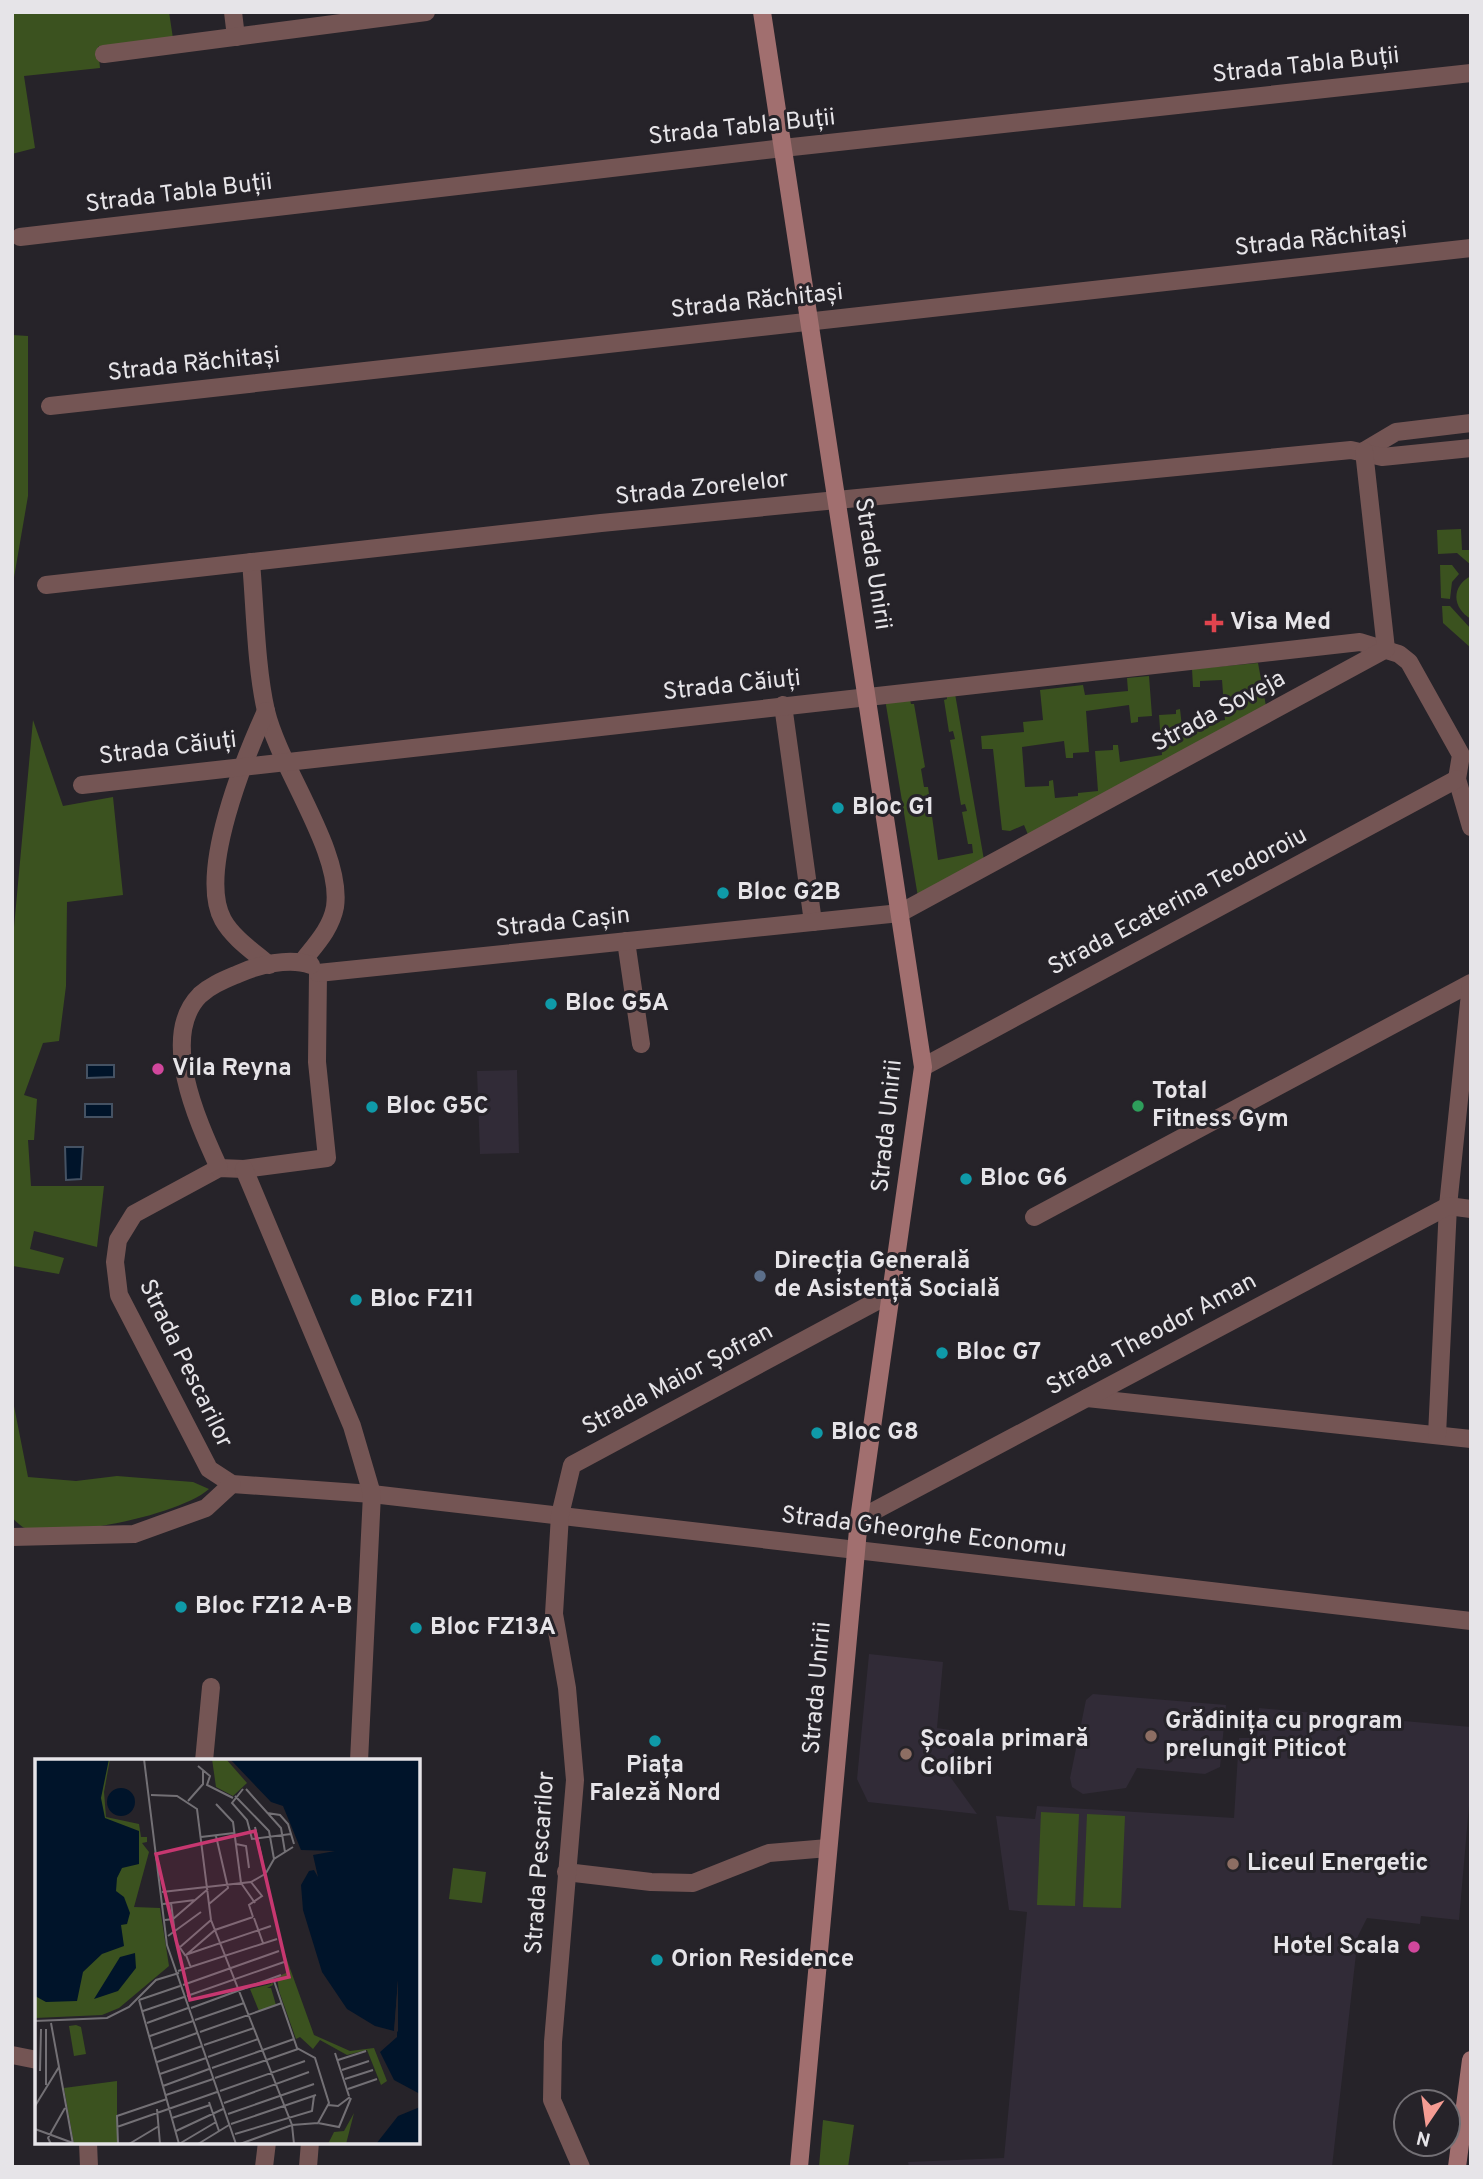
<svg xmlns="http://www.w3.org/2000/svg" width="1483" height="2179" viewBox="0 0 1483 2179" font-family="Overpass,sans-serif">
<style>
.built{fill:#312b37}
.green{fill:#3b521f}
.water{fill:#00142a;stroke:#455263;stroke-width:2}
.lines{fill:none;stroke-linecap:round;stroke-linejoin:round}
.street{stroke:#745554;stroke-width:18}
.secondary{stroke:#a16f6f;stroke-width:18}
.health-dot{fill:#e0444e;stroke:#262329;stroke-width:2.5}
.culture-dot{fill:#0f9aa8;stroke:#262329;stroke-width:2.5}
.hotel-dot{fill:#d1479c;stroke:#262329;stroke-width:2.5}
.leisure-dot{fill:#2e9e5b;stroke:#262329;stroke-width:2.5}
.service-dot{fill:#5c6f8a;stroke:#262329;stroke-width:2.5}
.education-dot{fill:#8d6e63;stroke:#262329;stroke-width:2.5}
.labels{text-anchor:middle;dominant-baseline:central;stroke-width:6;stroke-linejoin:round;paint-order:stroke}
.street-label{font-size:24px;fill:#e6e4e8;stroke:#262329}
.poi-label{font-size:24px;font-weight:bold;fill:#e6e4e8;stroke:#262329;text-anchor:start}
.inset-road{fill:none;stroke:#737075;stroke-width:2}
.view{fill:#c73770;fill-opacity:0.15;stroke:#c73770;stroke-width:3.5}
.inset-edge{fill:none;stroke:#e6e4e8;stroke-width:3.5}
</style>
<rect width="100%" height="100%" fill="#262329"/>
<!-- built -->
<g class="built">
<path d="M517,1070L519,1153L480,1154L477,1071Z"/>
<path d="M869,1654L943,1662L937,1728L956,1731L951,1778L977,1814L868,1802L857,1779Z"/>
<path d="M1093,1694L1226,1705L1220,1767L1205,1774L1137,1768L1126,1788L1083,1794L1072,1787L1070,1778L1086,1700Z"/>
<path d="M1259,1708L1471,1727V1783L1459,1920L1421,1916L1420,1924L1367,1918L1358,1936L1332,2167H909L908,2162L1004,2158L1027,1912L1009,1910L996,1816L1035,1819L1037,1806L1234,1818L1239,1738H1257Z"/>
</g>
<!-- green -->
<g class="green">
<path d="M12,12H169L174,45L104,54L98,46L100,68L24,76L35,148L12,154Z"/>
<path d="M12,335L28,336V496L12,589Z"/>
<path d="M1461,529L1462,550H1471V565L1457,553L1438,554L1437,530Z"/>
<path d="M1440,565H1452L1459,574L1452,582L1450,599L1441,598Z"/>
<path d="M1471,576V619C1452,608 1451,586 1471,576Z"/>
<path d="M1442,606H1450L1471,629V648L1443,623Z"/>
<path d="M1258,663L1266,706L1029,837L1024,825L1010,831L1002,830L993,749H982L981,736L1024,732L1023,722L1043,720L1040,690L1083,685L1085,695L1128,691L1127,678L1149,676L1152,716L1138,717V722L1131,723L1129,705L1086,711L1089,752L1073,753V758H1066L1064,741L1022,747L1025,787L1049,786V781L1053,780L1055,798L1078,796V793L1098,791L1095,751L1113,750V745H1118L1120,762L1162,755L1159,715L1176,714V710L1180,709L1182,727L1225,720L1222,680L1200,681V687H1193L1192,669Z"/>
<path d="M954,688L984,860L918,897L885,699L909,695L911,704H914L925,767L921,769L924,787H928L938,860L973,853L972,844H968L962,812L967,811L965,804L961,805L950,740L955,739L953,731L949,732L944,700L947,699L946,689Z"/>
<path d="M33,720L63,806L113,797L123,895L67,902L66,986L59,1041L43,1043L24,1095L37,1099L34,1140H28L31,1186H104L97,1247L34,1231L30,1249L64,1258L59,1274L13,1266L12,1271V949Z"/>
<path d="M12,1396L28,1477L76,1481L117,1476L193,1482L209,1489C180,1515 63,1539 25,1528C21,1527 16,1521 12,1518Z"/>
<path d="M1041,1812L1079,1814L1075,1906L1037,1905Z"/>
<path d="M1087,1814L1125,1816L1121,1908L1083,1907Z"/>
<path d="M453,1868L486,1872L482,1903L449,1899Z"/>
<path d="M823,2120L854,2125L848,2167H819Z"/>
</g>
<!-- water -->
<g class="water">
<path d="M87,1065H114V1077L87,1078Z"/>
<rect x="85" y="1104" width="27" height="13"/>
<path d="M65,1147H83L81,1179L66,1180Z"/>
</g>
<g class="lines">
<!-- street -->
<g class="street">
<path d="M233,12L236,37"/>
<path d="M104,54L426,12"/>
<path d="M20,237L783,148L1471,73"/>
<path d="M50,406L1471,248"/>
<path d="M1364,451L1396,432L1471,423"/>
<path d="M251,562C255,607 256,668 266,711C280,769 343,852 335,907C331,929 315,945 302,962"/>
<path d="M46,585L601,523L1351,450L1382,457L1471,448"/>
<path d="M783,705L813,922"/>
<path d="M266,711C245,757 197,873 223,920C233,938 254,952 269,965"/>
<path d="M82,785L1360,642L1399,654L1409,662L1461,755L1457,779L1471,827"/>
<path d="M626,941L641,1044"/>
<path d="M318,973L317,1062L327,1158L244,1169L219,1168L134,1214L118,1240L115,1262L119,1295L209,1469L232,1484L372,1494L1471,1621"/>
<path d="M318,973L900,913L1386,649L1364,451"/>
<path d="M923,1067L1457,779"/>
<path d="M219,1168C199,1124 158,1037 200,995C211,985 224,980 238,974C258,965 289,957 311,965"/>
<path d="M244,1169L352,1426L372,1494L359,1761"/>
<path d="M1034,1217L1471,983"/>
<path d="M1087,1398L1471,1439"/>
<path d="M1437,1435L1448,1206L1471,984"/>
<path d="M859,1519L1448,1206L1471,1209"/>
<path d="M12,1537L134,1534L206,1508L232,1484"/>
<path d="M204,1761L211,1687"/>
<path d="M566,1872L651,1882L693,1883L769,1853L828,1848"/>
<path d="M12,2055L37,2060"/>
<path d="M88,2142L89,2167"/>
<path d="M264,2167L267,2142"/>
<path d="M308,2167L310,2142"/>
<path d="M581,2167L552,2100L553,2042L575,1780L567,1688L554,1614L560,1515L572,1465L890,1294"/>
</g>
<!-- secondary -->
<g class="secondary">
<path d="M762,12L923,1067L859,1519L799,2167"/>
<path d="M1457,2167L1471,2060"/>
</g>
</g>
<!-- markers -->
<path class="health-dot" d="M1210.5 612.5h7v7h7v7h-7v7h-7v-7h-7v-7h7z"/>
<g class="culture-dot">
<circle cx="838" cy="808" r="7"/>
<circle cx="723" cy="893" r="7"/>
<circle cx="551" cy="1004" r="7"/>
<circle cx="372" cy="1107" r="7"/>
<circle cx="966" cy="1179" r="7"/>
<circle cx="356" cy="1300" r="7"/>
<circle cx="942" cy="1353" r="7"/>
<circle cx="817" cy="1433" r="7"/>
<circle cx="181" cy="1607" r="7"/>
<circle cx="416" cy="1628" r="7"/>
<circle cx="655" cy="1741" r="7"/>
<circle cx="657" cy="1960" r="7"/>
</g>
<g class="hotel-dot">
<circle cx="158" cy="1069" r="7"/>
<circle cx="1414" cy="1947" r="7"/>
</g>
<circle class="leisure-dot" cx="1138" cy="1106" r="7"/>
<circle class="service-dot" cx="760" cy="1276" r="7"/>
<g class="education-dot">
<circle cx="1151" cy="1736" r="7"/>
<circle cx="906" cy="1754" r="7"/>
<circle cx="1233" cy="1864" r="7"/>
</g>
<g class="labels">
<!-- street labels -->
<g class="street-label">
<text transform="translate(1306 66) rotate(-6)">Strada Tabla Buții</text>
<text transform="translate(742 128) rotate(-6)">Strada Tabla Buții</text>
<text transform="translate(179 194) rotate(-7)">Strada Tabla Buții</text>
<text transform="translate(1321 240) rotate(-6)">Strada Răchitași</text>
<text transform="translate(757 302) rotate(-6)">Strada Răchitași</text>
<text transform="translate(194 365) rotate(-6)">Strada Răchitași</text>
<text transform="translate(702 489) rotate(-6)">Strada Zorelelor</text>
<text transform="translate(872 564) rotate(81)">Strada Unirii</text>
<text transform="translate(732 686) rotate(-6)">Strada Căiuți</text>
<text transform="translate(1219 712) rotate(-28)">Strada Soveja</text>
<text transform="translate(168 749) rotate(-7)">Strada Căiuți</text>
<text transform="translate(1178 902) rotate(-28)">Strada Ecaterina Teodoroiu</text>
<text transform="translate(563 923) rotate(-6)">Strada Cașin</text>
<text transform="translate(888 1126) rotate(-84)">Strada Unirii</text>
<text transform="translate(1152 1335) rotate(-28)">Strada Theodor Aman</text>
<text transform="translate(185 1364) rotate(64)">Strada Pescarilor</text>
<text transform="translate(678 1380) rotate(-28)">Strada Maior Șofran</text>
<text transform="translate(924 1533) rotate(7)">Strada Gheorghe Economu</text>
<text transform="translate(818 1688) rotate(-85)">Strada Unirii</text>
<text transform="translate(541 1863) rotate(-86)">Strada Pescarilor</text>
</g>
<!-- poi labels -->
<g class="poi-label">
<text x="1230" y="623">Visa Med</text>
<text x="852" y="808">Bloc G1</text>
<text x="737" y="893">Bloc G2B</text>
<text x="565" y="1004">Bloc G5A</text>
<text x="172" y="1069">Vila Reyna</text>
<text x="1152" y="1092">Total<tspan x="1152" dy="28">Fitness Gym</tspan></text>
<text x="386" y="1107">Bloc G5C</text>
<text x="980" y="1179">Bloc G6</text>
<text x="774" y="1262">Direcția Generală<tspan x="774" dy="28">de Asistență Socială</tspan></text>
<text x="370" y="1300">Bloc FZ11</text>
<text x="956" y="1353">Bloc G7</text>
<text x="831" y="1433">Bloc G8</text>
<text x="195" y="1607">Bloc FZ12 A-B</text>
<text x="430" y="1628">Bloc FZ13A</text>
<text x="1165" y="1722">Grădinița cu program<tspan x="1165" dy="28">prelungit Piticot</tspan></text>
<text x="920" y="1740">Școala primară<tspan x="920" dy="28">Colibri</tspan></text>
<text x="655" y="1766" text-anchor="middle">Piața<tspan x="655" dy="28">Faleză Nord</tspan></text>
<text x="1247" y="1864">Liceul Energetic</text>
<text x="1400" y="1947" text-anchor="end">Hotel Scala</text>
<text x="671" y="1960">Orion Residence</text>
</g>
</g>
<!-- overview -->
<g transform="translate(35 1759)">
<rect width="385" height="385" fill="#262329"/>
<path d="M0,0H75L69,33L71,58L104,65L106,78H112V83L107,84L114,93L99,148L125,149L134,207L84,249L67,256L0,259ZM177,0H191L212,24L198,37L181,28ZM243,176L279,276L315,292L339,289L352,322L346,326L332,291L312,296L285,281L278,290L265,278L261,280L244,232L242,218L251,214V207ZM237,221L238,226L232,229H236L241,246L224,252L215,230L236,225ZM41,266L46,268L51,295L39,297L34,267ZM82,322V385H39L29,329ZM319,354L311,385H293L299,373L309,372Z" fill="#3b521f"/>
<path d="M0,0H74L66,39L70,59L104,72V105L87,109L82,119L81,132L89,138L95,154L92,165L86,166L89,187L67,195L48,213L42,242L11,243L0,237ZM195,0H385V335L359,321L345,293L362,278L363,221L359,272L340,267L312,250L287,213L268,151L266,126L274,112L279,111L283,118L278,96L300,92L266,91L248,47L236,43ZM72 43a14 14 0 1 1 28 0a14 14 0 1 1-28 0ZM100,194L101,209L83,232L59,240L85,198ZM385,348V385H341L363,357Z" fill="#00142a"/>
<path d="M363,221V272L344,293L359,275Z" fill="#262329"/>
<path class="inset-road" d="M109,0L132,186L201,385M163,7L175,17L172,26L198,39M208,30L197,44L212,61L217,80L256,75M211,30L246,69L250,93M116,36L142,37L162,50L176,161L257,366L259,385M200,37L234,72L239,100M153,42L168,25V11M181,45L198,63L206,124L220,144M232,54L245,56L253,65L259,85M220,68L230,115M166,78L199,74M201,85L211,87L214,109M231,114L239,100L258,88M216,123L227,137L214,146L218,158M127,133L216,123L230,115M136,144L141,183L150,196L236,167M128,145L160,141M174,145L193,129L181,77M219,159L228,184M130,161L138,160L173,130M133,177L166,153M144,189L176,161M156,209L151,196L180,171L218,158M143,212L242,180M238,219L262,289L280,299L294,344L283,364M148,226L244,192M152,237L249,203M104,241L144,385M104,241L145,227M156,249L246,216M108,252L149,238M160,261L209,244M0,262L72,259L94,248L121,221L144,214M16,264L38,385M112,264L153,249M11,270V326M165,273L247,244M115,277L158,262M169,286L219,269M118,290L162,274M300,294L314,337M173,298L223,280M303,301L331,292M122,303L167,287M177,309L259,280M307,311L334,302M5,312L6,270M125,315L171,299M180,319L263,290M310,320L338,311M128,327L174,310M313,330L342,320M185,332L270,302M131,336L178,320M174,343L184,372M189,344L274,313M293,346L303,347L315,338M0,347L24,308M122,350L125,385M193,355L279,325M137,359L175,346M283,364L304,368L316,339M196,365L281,336M82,368L182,333M0,370L38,384M141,372L188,350M200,375L277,352L279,337M16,385L13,379L30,349M83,385L82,357L132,340M94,385L124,367M144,385L181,363M163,385L194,366M205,385L257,366L283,364"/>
<path class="view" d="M220,72L254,218L155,241L121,95Z"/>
<rect width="385" height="385" class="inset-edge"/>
</g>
<!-- border -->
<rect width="1483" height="2179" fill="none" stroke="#e6e4e8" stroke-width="28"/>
<!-- north arrow -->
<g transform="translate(1427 2123) rotate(193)"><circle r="33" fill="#262329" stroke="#737075" stroke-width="2"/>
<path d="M0-5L12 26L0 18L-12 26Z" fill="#f59c93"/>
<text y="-10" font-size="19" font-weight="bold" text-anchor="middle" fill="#e6e4e8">N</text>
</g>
</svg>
